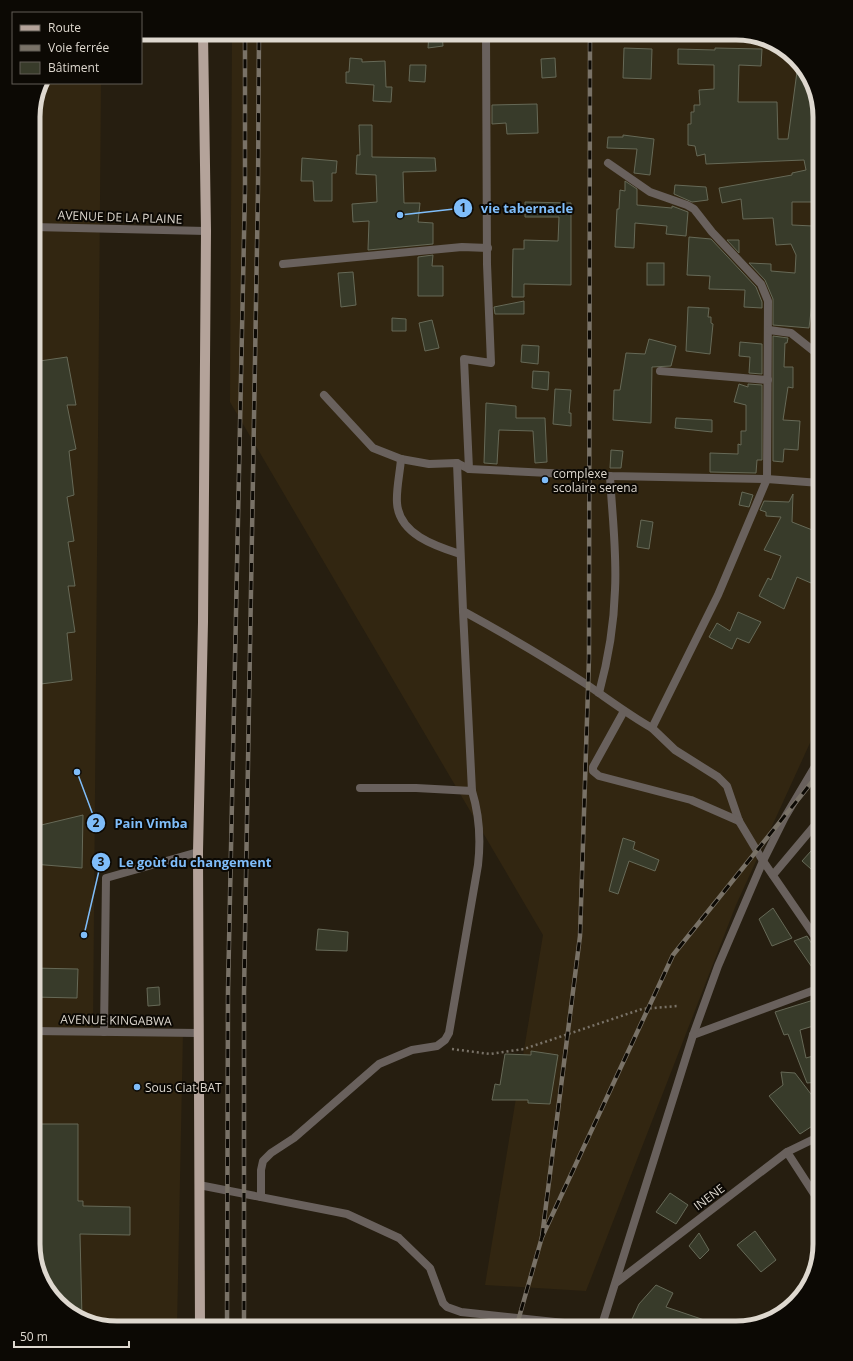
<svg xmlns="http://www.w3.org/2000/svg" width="853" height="1361" viewBox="0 0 853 1361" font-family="'Open Sans',sans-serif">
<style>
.built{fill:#322611}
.building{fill:#383b2a;stroke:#666957}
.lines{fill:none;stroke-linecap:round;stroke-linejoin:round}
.path{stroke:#7a7368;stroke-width:2.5;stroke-dasharray:2 3;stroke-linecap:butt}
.minor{stroke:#69615d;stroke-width:8}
.tertiary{stroke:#69615d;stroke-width:8}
.primary{stroke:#b4a39a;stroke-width:10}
.rail-casing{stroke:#797267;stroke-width:4.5}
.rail{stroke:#0c0904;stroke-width:3;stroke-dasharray:9;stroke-linecap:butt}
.poi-dot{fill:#7fbdfa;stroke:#0c0904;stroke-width:1.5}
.labels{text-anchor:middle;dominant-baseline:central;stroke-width:4;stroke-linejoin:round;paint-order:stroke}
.street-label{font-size:12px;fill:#ded8cf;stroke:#0c0904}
.poi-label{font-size:12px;fill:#ded8cf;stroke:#0c0904;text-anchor:start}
.rim{fill:none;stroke:#ded8cf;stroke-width:5}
.leader{fill:none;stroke:#7fbdfa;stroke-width:1.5}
.callout-dot{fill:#7fbdfa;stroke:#0c0904;stroke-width:1.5}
.mark-label{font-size:12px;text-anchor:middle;font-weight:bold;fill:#111}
.callout-label{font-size:13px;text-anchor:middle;font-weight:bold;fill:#7fbdfa;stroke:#0c0904;stroke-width:4;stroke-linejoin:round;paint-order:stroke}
</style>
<rect width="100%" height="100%" fill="#261e10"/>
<!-- built -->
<g class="built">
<path d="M232,33H741L782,47L811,80L820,117V721L736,905L586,1291L485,1285L543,935L230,402Z"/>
<path d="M41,83H101L93,1031L183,1032L177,1328H112L71,1314L42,1281L33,1244V112Z"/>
</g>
<!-- building -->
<g class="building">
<path d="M429,33H442L443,46L428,48Z"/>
<path d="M624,48L652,49L651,79L623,78Z"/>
<path d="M715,48L762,49L761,66L739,65L738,102H777L778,139H788L798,64L811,80L812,105H817L820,117L818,202H792V225L813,226L812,248L820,249V286H814L809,328L773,325V299L765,280L749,263L771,264V271L795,273L796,255L791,244L776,245L773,218L743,219L741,199L722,203L719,188L792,175V173L806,170L804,160L706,164L705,154L697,156L695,146L688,145V124H691V112H694V105H700L699,90L714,89V65L678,64V49L715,50Z"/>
<path d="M350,58L362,59V62L385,61L386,87H392L391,102L373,101L374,85L346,83V72H349Z"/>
<path d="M555,58L556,77L542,78L541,59Z"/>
<path d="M410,65H426L425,82L409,81Z"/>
<path d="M537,104L538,133L507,134L506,123L492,124V105Z"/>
<path d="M359,125H372V157L435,158L436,171L403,172L404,203H420L418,222L433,223V244L368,250L369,221L353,222L352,204L377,202L376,175L356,174L357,155H360Z"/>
<path d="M623,135L654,139L650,175L634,173L637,149L607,148L608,137H623Z"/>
<path d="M302,158L337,161L336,173H332V201H314L313,181H301Z"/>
<path d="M625,181L637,189V205L672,208V206L688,212L686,236L666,234L667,226L635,223L634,248L615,247L617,209H619L620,190L625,191Z"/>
<path d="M675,185L706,187L708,200L692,202L674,194Z"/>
<path d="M525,202L571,203V285L524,284V297H512L513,249H524V240L558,241L559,217H525Z"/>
<path d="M689,237L711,239L756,287L762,302V308L744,307L745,290L709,289L710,276L687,275Z"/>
<path d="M727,240H739V253Z"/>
<path d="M433,255L432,266H443V296H418V257Z"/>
<rect x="647" y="263" width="17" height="22"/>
<path d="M353,272L356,305L341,307L338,273Z"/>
<path d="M524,301V314H495L494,307Z"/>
<path d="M688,307L709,308L708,317H711V323L713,324L710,354L686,351Z"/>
<path d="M392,318L406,319V331H392Z"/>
<path d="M432,320L439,348L425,351L419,323Z"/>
<path d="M773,336L788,338L787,343H785L784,367H793V388L788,387L783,420L800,421L798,450L784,449L783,462L773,461Z"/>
<path d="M649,339L676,346L671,366L652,367L651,423L613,420L614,390H620L626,353L645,354Z"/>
<path d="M740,342L762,344V374L749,373L750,357L739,356Z"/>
<path d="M522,345L539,346L538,364L521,362Z"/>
<path d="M67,357L76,405H67L76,449L69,451L74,495L67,497L74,541L68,542L75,586H68L75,632L67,633L72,680L33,685V362Z"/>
<path d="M533,371L549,372L548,390L532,388Z"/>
<path d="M739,384L748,387V384L762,385V460H757L756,473L710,472V453L738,454V444L741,445V431H746V405L734,402Z"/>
<path d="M555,389L571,390L569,413H571V426L553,424Z"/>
<path d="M486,403L516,406V418H545L547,462L535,463L533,431L499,430L497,464L484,463Z"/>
<path d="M676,418L712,420V432L675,428Z"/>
<path d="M611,450L623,451L621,468H610Z"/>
<path d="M742,492L753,495L749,507L739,505Z"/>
<path d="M793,494L792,522L820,533V559L811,583L797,577L784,609L759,596L768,578L771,580L781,556L764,550L781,517L766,516V512L760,510L764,501L789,502Z"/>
<path d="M641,520L653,522L649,549L637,547Z"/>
<path d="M738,612L761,622L749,643L737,638L732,649L709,637L717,623L730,631Z"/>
<path d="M83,815L82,868L33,864V827Z"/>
<path d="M623,838L635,842L633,849L659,860L655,871L629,861L618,894L609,891Z"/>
<path d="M820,841V877L802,861Z"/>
<path d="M773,908L792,938L772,946L759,919Z"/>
<path d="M318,929L348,932L347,951L316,950Z"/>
<path d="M807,936L820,957V979L794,941Z"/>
<path d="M33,968L78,969L77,998L33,997Z"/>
<path d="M159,987L160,1005L148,1006L147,988Z"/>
<path d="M820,998V1024L800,1030L806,1058L820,1054V1082L807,1083L788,1034L784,1035L775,1012Z"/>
<path d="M531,1051L558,1055L550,1104L528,1103V1100H492L495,1084L500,1085L505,1054L531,1055Z"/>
<path d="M781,1072L795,1073L820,1106V1121L800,1134L769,1096L783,1085Z"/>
<path d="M33,1124H78V1201H83V1206L130,1207V1235L80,1234L82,1318L71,1314L42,1281L33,1244Z"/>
<path d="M670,1193L688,1205L676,1224L656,1212Z"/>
<path d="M755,1231L776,1260L761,1272L737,1245Z"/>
<path d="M699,1233L709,1250L700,1259L689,1246Z"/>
<path d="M656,1285L673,1293L666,1307L722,1326V1328H628L639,1304Z"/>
</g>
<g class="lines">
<!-- path -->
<path class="path" d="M452,1049L490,1054L524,1049L642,1009L677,1006"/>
<!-- minor -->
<g class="minor">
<path d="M608,163L650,192L687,205L694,209L712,232L761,284L768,301L767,479L718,595L652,728L675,750L718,777L727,786L739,821L763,861L820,944"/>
<path d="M33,227L206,231"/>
<path d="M283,264L462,247L488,248"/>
<path d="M769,330L791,333L820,356"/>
<path d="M660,371L768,380"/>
<path d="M324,395L373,448L401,459L429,464L457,463L469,469L610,476L767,479L820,483"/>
<path d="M401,459C400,473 396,489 397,503C399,534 435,546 460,554"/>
<path d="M457,463L463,611C505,634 546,658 586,684C608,699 629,715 652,728"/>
<path d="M469,469L464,359L491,363L487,264L486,33"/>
<path d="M599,693C608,660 614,625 615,590C617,552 612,514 610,476"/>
<path d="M624,711L593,767V771L599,776L691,800L739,821"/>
<path d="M360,788H416L472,791L463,611"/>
<path d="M773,875L820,819"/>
<path d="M104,1032L106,878L198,852"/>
<path d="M693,1035L820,988"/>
<path d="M787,1152L820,1203"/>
<path d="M199,1185L347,1214L399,1238L430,1268L443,1303L447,1307L461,1312L602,1327"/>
<path d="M261,1197V1170L263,1161L271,1153L294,1138L379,1064L412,1050L437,1046L445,1040L449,1033L478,865C481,839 480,817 472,791"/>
<path d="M617,1282L787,1152L820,1136"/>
<path d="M601,1328L693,1035L718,966L763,861L785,817L820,758"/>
</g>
<!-- tertiary -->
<path class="tertiary" d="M33,1031L198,1033"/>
<!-- primary -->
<path class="primary" d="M200,1328L198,852L203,622L206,231L203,33"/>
<!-- rail casing -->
<g class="rail-casing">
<g id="rail">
<path d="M542,1237L580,936L589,658L590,33"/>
<path d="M227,1328L228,991L245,189V33"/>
<path d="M244,1328V993L258,189L259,33"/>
<path d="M516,1328L542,1237L673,955L820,772"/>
</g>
</g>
<!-- rail -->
<use href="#rail" class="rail"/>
</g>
<!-- markers -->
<g class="poi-dot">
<circle cx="545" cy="480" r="4"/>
<circle cx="137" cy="1087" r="4"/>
</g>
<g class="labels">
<!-- street labels -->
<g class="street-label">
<text transform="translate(120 217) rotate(2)">AVENUE DE LA PLAINE</text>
<text transform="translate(116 1020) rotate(1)">AVENUE KINGABWA</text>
<text transform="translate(709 1197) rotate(-37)">INENE</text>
</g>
<!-- poi labels -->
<g class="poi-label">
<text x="553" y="473">complexe<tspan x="553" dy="14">scolaire serena</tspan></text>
<text x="145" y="1087">Sous Ciat BAT</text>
</g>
</g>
<!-- crop -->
<path d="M0 0H853V1361H0ZM117 40H736A77 77 0 0 1 813 117V1244A77 77 0 0 1 736 1321H117A77 77 0 0 1 40 1244V117A77 77 0 0 1 117 40Z" fill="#0c0904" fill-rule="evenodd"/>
<path class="rim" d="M117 40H736A77 77 0 0 1 813 117V1244A77 77 0 0 1 736 1321H117A77 77 0 0 1 40 1244V117A77 77 0 0 1 117 40Z"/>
<!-- callouts -->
<path class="leader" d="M400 215L463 208M77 772L96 823M84 935L101 862"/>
<g class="callout-dot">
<circle cx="400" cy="215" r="4"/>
<circle cx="77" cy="772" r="4"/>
<circle cx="84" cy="935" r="4"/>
<circle cx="463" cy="208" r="10"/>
<circle cx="96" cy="823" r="10"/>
<circle cx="101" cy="862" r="10"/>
</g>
<g class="mark-label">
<text x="463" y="212">1</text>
<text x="96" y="827">2</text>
<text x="101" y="866">3</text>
</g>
<g class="callout-label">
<text x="527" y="213">vie tabernacle</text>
<text x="151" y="828">Pain Vimba</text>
<text x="195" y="867">Le goùt du changement</text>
</g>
<!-- legend -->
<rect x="12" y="12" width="130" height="72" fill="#0c0904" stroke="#605c55"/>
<rect x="20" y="25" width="20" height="6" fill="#b4a39a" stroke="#605c55"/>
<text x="48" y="32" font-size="12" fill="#ded8cf">Route</text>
<rect x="20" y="45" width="20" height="6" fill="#797267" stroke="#605c55"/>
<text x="48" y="52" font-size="12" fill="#ded8cf">Voie ferrée</text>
<rect x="20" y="62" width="20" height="12" fill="#383b2a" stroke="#605c55"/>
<text x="48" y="72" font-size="12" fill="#ded8cf">Bâtiment</text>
<!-- scale -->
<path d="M14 1341v6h115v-6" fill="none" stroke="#ded8cf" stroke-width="2"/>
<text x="20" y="1341" font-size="12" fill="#ded8cf" stroke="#0c0904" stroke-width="3" paint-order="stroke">50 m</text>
</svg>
